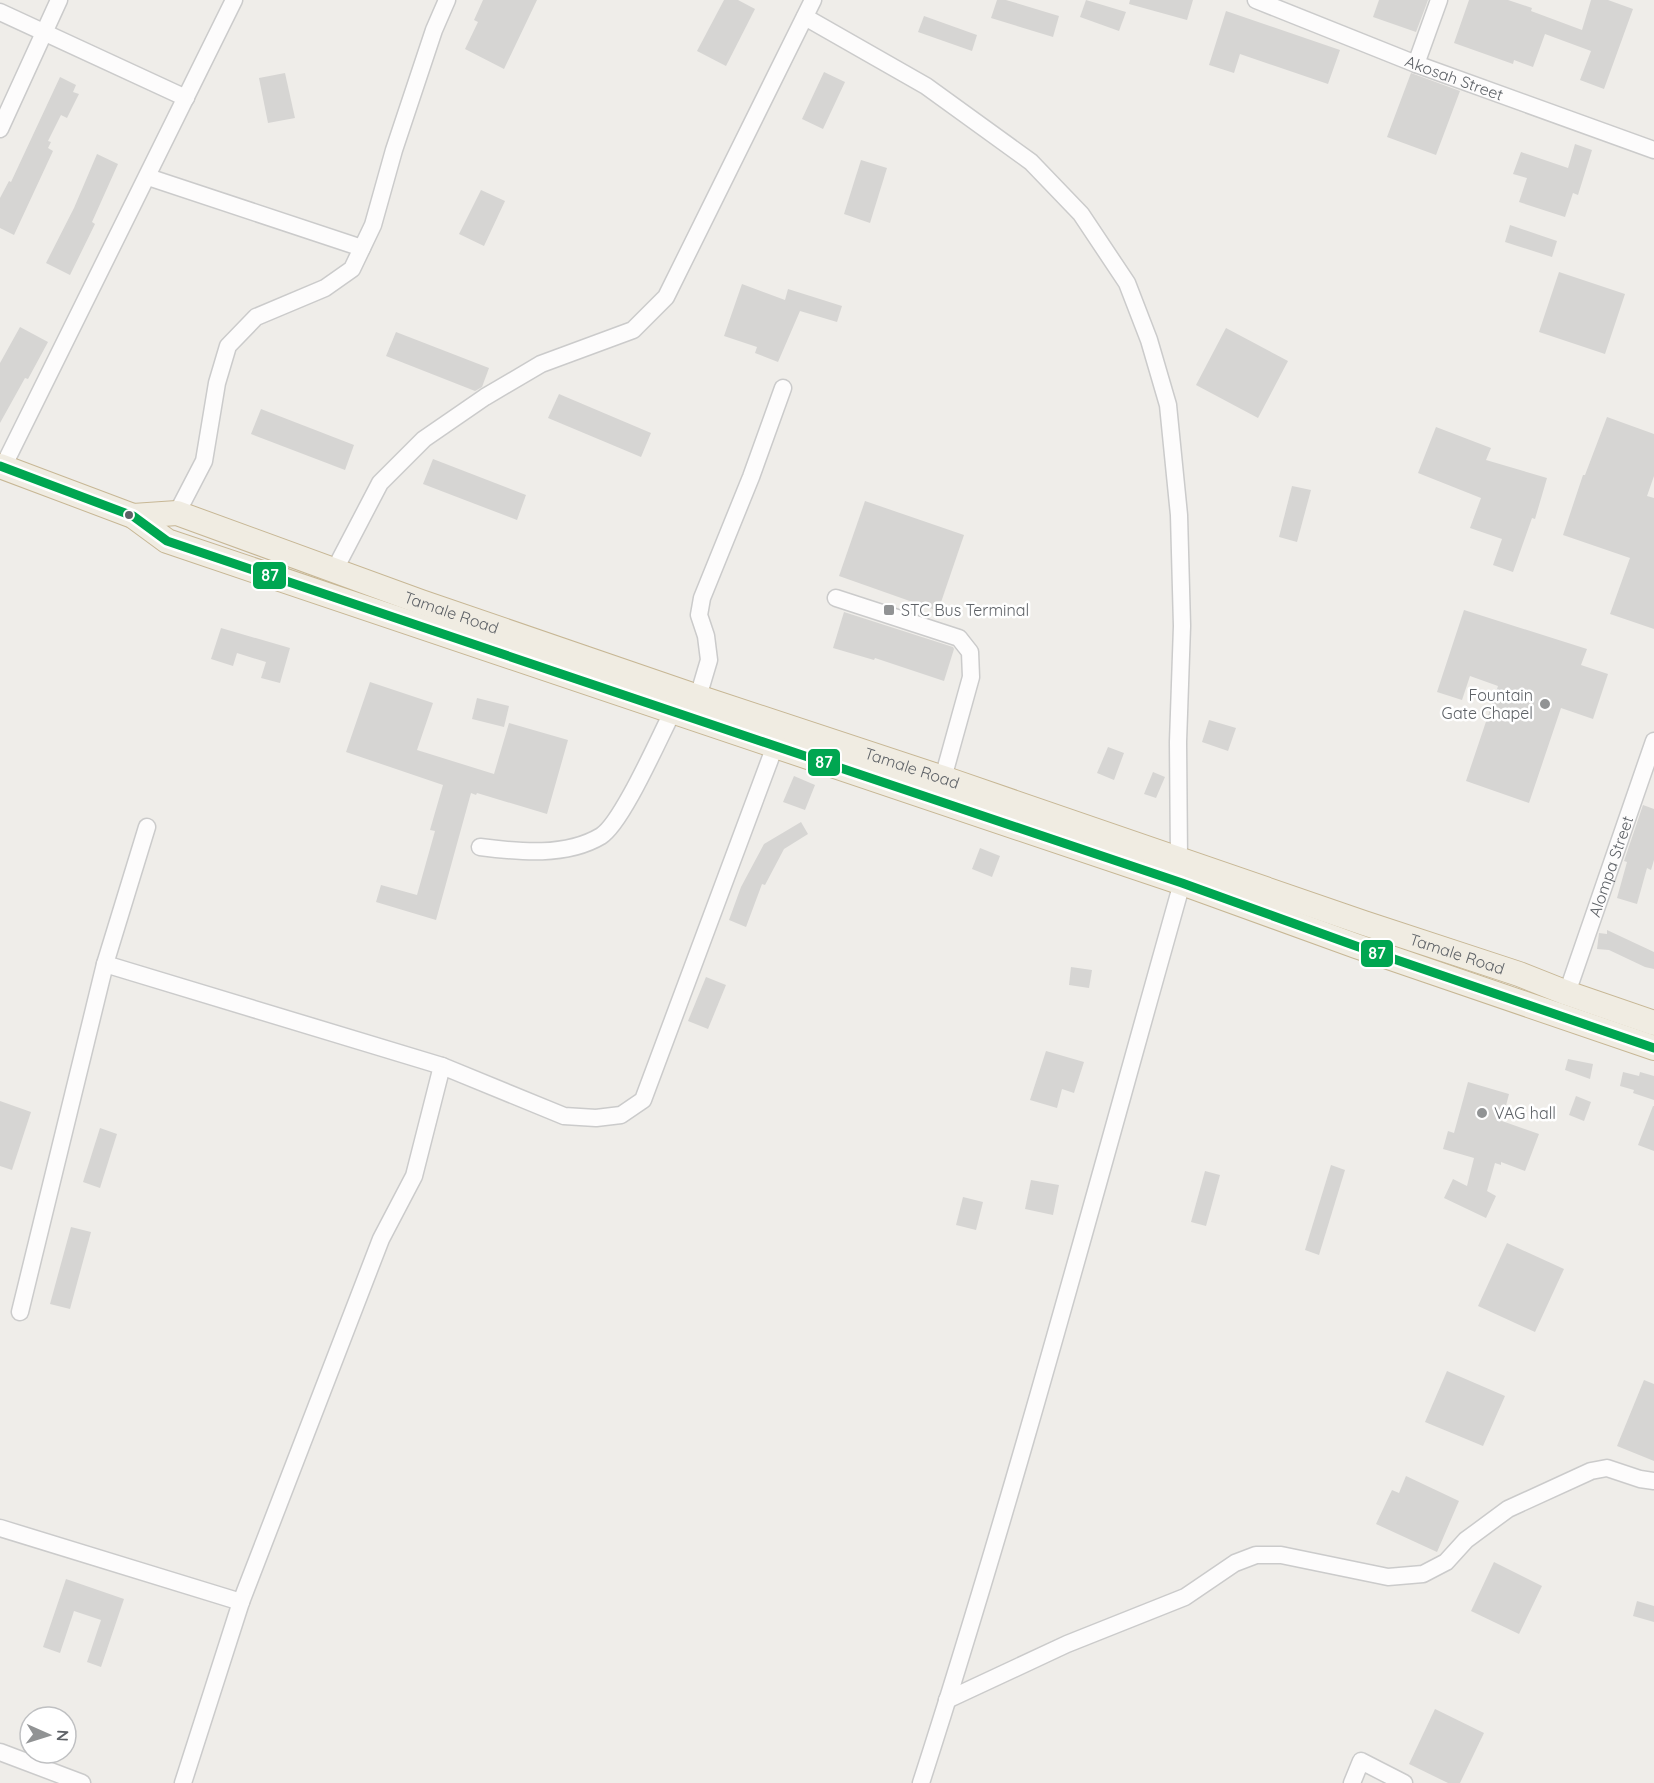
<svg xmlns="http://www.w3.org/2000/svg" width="1654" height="1783" viewBox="0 0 1654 1783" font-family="Quicksand,sans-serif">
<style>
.building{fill:#d6d5d3}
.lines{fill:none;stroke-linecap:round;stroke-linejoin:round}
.minor-casing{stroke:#cbcbcb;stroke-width:19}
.highway-casing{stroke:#c7b795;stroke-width:26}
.minor{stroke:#fdfcfc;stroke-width:16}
.highway{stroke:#f0ece2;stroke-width:24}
.bus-1-casing{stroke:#fff;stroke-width:14}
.bus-1{stroke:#00a651;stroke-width:9}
.bus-dot{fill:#5e6267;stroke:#fff;stroke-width:2}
.poi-dot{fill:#919394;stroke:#fff;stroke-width:2}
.labels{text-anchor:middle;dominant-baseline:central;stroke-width:5;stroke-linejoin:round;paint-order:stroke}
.street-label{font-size:16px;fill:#5e6267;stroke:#fff}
.poi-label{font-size:16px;fill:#5e6267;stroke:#fff;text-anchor:start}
.line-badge{stroke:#fff;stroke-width:2}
.badge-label{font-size:16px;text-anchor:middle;font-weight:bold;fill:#fff}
</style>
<rect width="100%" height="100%" fill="#efede9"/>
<!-- building -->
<g class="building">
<path d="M483,0H537L504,69L465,49L478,22L474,20Z"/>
<path d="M724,0H738L755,9L726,66L697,51Z"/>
<path d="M997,0H1006L1059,16L1053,37L991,18Z"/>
<path d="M1086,0L1126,12L1119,31L1080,17Z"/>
<path d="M1130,0H1193L1187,20L1129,4Z"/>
<path d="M1379,0H1428L1416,32L1373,17Z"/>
<path d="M1469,0H1508L1532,8L1531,11L1582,30L1591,0H1608L1633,9L1604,89L1580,80L1591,51L1545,34L1533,67L1514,60L1513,64L1454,43Z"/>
<path d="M1226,11L1340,50L1328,84L1240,54L1234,73L1209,65Z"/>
<path d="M924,16L977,35L972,51L918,32Z"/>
<path d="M824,72L845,82L823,129L802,119Z"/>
<path d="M285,73L295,118L268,123L259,78Z"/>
<path d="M1411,73L1460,91L1436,155L1387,137Z"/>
<path d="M60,77L76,85L73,92L79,94L67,118L61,115L48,141L51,142L48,148L53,151L14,235L0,228V198L9,181L11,182Z"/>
<path d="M1575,144L1592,150L1578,195L1573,193L1565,217L1519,202L1527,178L1513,174L1521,152L1568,168Z"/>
<path d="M97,154L118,164L92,222L95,224L70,275L46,263L74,208Z"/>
<path d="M861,160L887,168L870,223L844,214Z"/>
<path d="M481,190L505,201L484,246L459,234Z"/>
<path d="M1510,225L1557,241L1552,257L1505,242Z"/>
<path d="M1559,272L1625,294L1605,354L1539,332Z"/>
<path d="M742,284L785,300L788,289L842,306L837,322L800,311L778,362L755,353L757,347L724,336Z"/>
<path d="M20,327L48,342L28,379L25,378L0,423V363Z"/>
<path d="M1226,328L1288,361L1258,418L1196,385Z"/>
<path d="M396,332L489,368L482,387L475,391L386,356Z"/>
<path d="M559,394L651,433L641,457L548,418Z"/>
<path d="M261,409L354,445L345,470L251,434Z"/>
<path d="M1607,417L1654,434V476L1647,496L1654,498V629L1610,614L1630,558L1563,535L1583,475H1585Z"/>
<path d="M1436,427L1491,448L1486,460L1547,478L1535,519L1532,518L1513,572L1493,565L1502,539L1470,528L1481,498L1418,473Z"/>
<path d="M433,459L526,495L517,520L423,484Z"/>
<path d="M1292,486L1311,490L1297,542L1279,537Z"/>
<path d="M865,501L964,535L938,611L839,576Z"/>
<path d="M1464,610L1587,649L1581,665L1608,674L1593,719L1561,708L1529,803L1466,781L1498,686L1470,676L1462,700L1437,692Z"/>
<path d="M844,612L953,647L954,649L944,681L875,658L874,660L833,648Z"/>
<path d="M221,628L290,648L280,683L261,678L266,662L237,653L233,666L211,659Z"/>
<path d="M370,682L433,703L417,750L494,774L509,723L568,740L547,814L477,793L476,795L471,793L436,920L376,902L381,885L417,895L435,831L430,830L443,785L346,752Z"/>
<path d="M477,698L509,706L504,727L472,719Z"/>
<path d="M1209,720L1236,728L1228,751L1202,742Z"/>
<path d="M1108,747L1124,753L1114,780L1097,773Z"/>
<path d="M1153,772L1165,777L1156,798L1144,794Z"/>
<path d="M794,776L815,785L805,810L783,802Z"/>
<path d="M1643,805L1654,809V860L1651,870L1647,868L1637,904L1617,898L1627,862L1624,861Z"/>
<path d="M801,822L808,834L784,849L765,885L762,884L746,927L729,920L741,887L764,844Z"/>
<path d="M980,848L1000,856L992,877L972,869Z"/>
<path d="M1607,930L1654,952V969L1645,967L1609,950L1597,949L1599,933L1607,934Z"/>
<path d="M1071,967L1092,970L1089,988L1069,985Z"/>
<path d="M706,977L726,985L708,1029L688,1021Z"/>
<path d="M1046,1051L1084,1062L1074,1093L1062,1089L1057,1108L1030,1100Z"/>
<path d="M1568,1059L1593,1064L1590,1079L1565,1070Z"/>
<path d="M1623,1072L1639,1076L1640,1072L1654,1076V1100L1633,1093L1634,1090L1620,1086Z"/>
<path d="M1468,1082L1509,1094L1502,1121L1539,1134L1525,1171L1501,1162V1165L1495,1163L1487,1191L1496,1196L1486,1218L1444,1198L1453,1179L1467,1186L1474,1158L1443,1149L1448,1131L1454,1133Z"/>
<path d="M1576,1096L1591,1102L1584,1121L1569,1115Z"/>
<path d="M0,1101L31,1112L12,1170L0,1166Z"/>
<path d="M1653,1106H1654V1151L1638,1145Z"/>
<path d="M100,1128L117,1134L100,1188L83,1182Z"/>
<path d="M1331,1165L1345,1170L1319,1255L1305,1250Z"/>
<path d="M1205,1171L1220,1175L1206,1226L1191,1222Z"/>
<path d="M1031,1180L1059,1185L1053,1215L1025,1209Z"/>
<path d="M963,1197L983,1202L976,1230L956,1225Z"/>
<path d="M71,1227L91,1232L70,1309L50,1304Z"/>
<path d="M1507,1243L1564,1269L1535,1332L1478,1306Z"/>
<path d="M1447,1371L1505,1396L1483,1446L1425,1422Z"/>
<path d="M1644,1380L1654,1384V1461L1617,1446Z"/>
<path d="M1406,1476L1459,1501L1437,1552L1376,1524L1392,1490L1399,1493Z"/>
<path d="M1494,1562L1542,1586L1519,1634L1471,1611Z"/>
<path d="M66,1579L124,1599L101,1667L87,1662L101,1620L74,1611L60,1653L43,1647Z"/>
<path d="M1637,1601L1654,1606V1622L1633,1616Z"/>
<path d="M1435,1709L1484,1733L1460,1783H1448L1409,1764Z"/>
</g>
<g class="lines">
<!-- minor casing -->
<g class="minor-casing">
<g id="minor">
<path id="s1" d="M1256,0L1416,64L1654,150"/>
<path d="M0,12L186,98"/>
<path d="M805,17L926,86L1031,162L1081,214L1127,283L1149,340L1168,405L1179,515L1182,626L1178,742L1179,859"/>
<path d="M1416,64L1439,0"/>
<path d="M0,129L59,0"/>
<path d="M148,177L362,248"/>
<path d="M3,467L234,0"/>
<path d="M177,513L204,461L217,383L228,346L256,317L325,288L352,269L373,225L394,150L434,30L447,0"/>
<path d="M334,571L380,483L424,439L485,397L541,364L633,330L666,297L813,0"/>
<path d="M836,598L959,638L970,652L971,677L943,778"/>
<path d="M698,697L709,660L706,636L699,615L702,598L751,477L783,388"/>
<path d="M480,847C519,852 566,857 601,836C622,823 659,738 672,713"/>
<path d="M105,964L442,1066L564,1116L596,1118L621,1115L643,1100L775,746"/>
<path id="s2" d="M1567,993L1654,741"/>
<path d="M20,1312L105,964L147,827"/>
<path d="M0,1528L241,1602L381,1239L414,1176L442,1066"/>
<path d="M947,1700L1067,1644L1185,1597L1235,1563L1256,1555H1281L1388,1577L1423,1574L1446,1562L1466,1540L1508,1509L1591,1471L1607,1468L1640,1479L1654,1481"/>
<path d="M0,1752L82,1783"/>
<path d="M183,1783L241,1602"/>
<path d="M921,1783C1017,1486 1097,1184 1182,883"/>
<path d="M1352,1783L1361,1761L1404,1783"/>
</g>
</g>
<!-- highway casing -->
<g class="highway-casing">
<g id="highway">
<path d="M0,466L133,516L167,541L1182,883L1356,946L1654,1048"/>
<path id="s3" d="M133,516L177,513L421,602L698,697L943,778L1364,923L1519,974L1567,993L1654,1023"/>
</g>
</g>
<!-- minor -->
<use href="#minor" class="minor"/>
<!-- highway -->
<use href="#highway" class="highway"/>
<!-- bus-1 casing -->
<g class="bus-1-casing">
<path id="bus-1" d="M0,466L133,516L167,541L1182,883L1356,946L1654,1048"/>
</g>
<!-- bus-1 -->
<use href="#bus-1" class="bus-1"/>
</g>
<!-- markers -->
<circle class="bus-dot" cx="129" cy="515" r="5"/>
<g class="poi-dot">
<rect x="883" y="604" width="12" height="12" rx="3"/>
<circle cx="1545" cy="704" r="6"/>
<circle cx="1482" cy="1113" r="6"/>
</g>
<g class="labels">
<!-- street labels -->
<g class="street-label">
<text stroke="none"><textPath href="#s1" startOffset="213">Akosah Street</textPath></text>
<text stroke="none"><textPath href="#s3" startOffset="336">Tamale Road</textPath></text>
<text stroke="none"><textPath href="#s3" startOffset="822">Tamale Road</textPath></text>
<text stroke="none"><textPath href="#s2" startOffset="134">Alompa Street</textPath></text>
<text stroke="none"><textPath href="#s3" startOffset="1398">Tamale Road</textPath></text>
</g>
<!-- poi labels -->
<g class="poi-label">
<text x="901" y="610">STC Bus Terminal</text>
<text x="1533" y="695" text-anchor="end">Fountain<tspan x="1533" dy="18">Gate Chapel</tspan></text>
<text x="1494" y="1113">VAG hall</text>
</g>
</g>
<g class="line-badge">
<rect x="252" y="561" width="35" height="29" rx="6" fill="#00a651"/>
<rect x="807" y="748" width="34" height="29" rx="6" fill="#00a651"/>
<rect x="1360" y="939" width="34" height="29" rx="6" fill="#00a651"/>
</g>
<g class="badge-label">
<text x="270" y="581">87</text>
<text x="824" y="768">87</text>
<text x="1377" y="959">87</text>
</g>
<!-- north arrow -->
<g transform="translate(48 1735) rotate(93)"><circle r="28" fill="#ffffff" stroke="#bfc0c2" stroke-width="1.5"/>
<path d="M0-4.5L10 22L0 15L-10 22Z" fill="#919394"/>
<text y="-9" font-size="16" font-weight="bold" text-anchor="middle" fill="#5e6267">N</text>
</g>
</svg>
